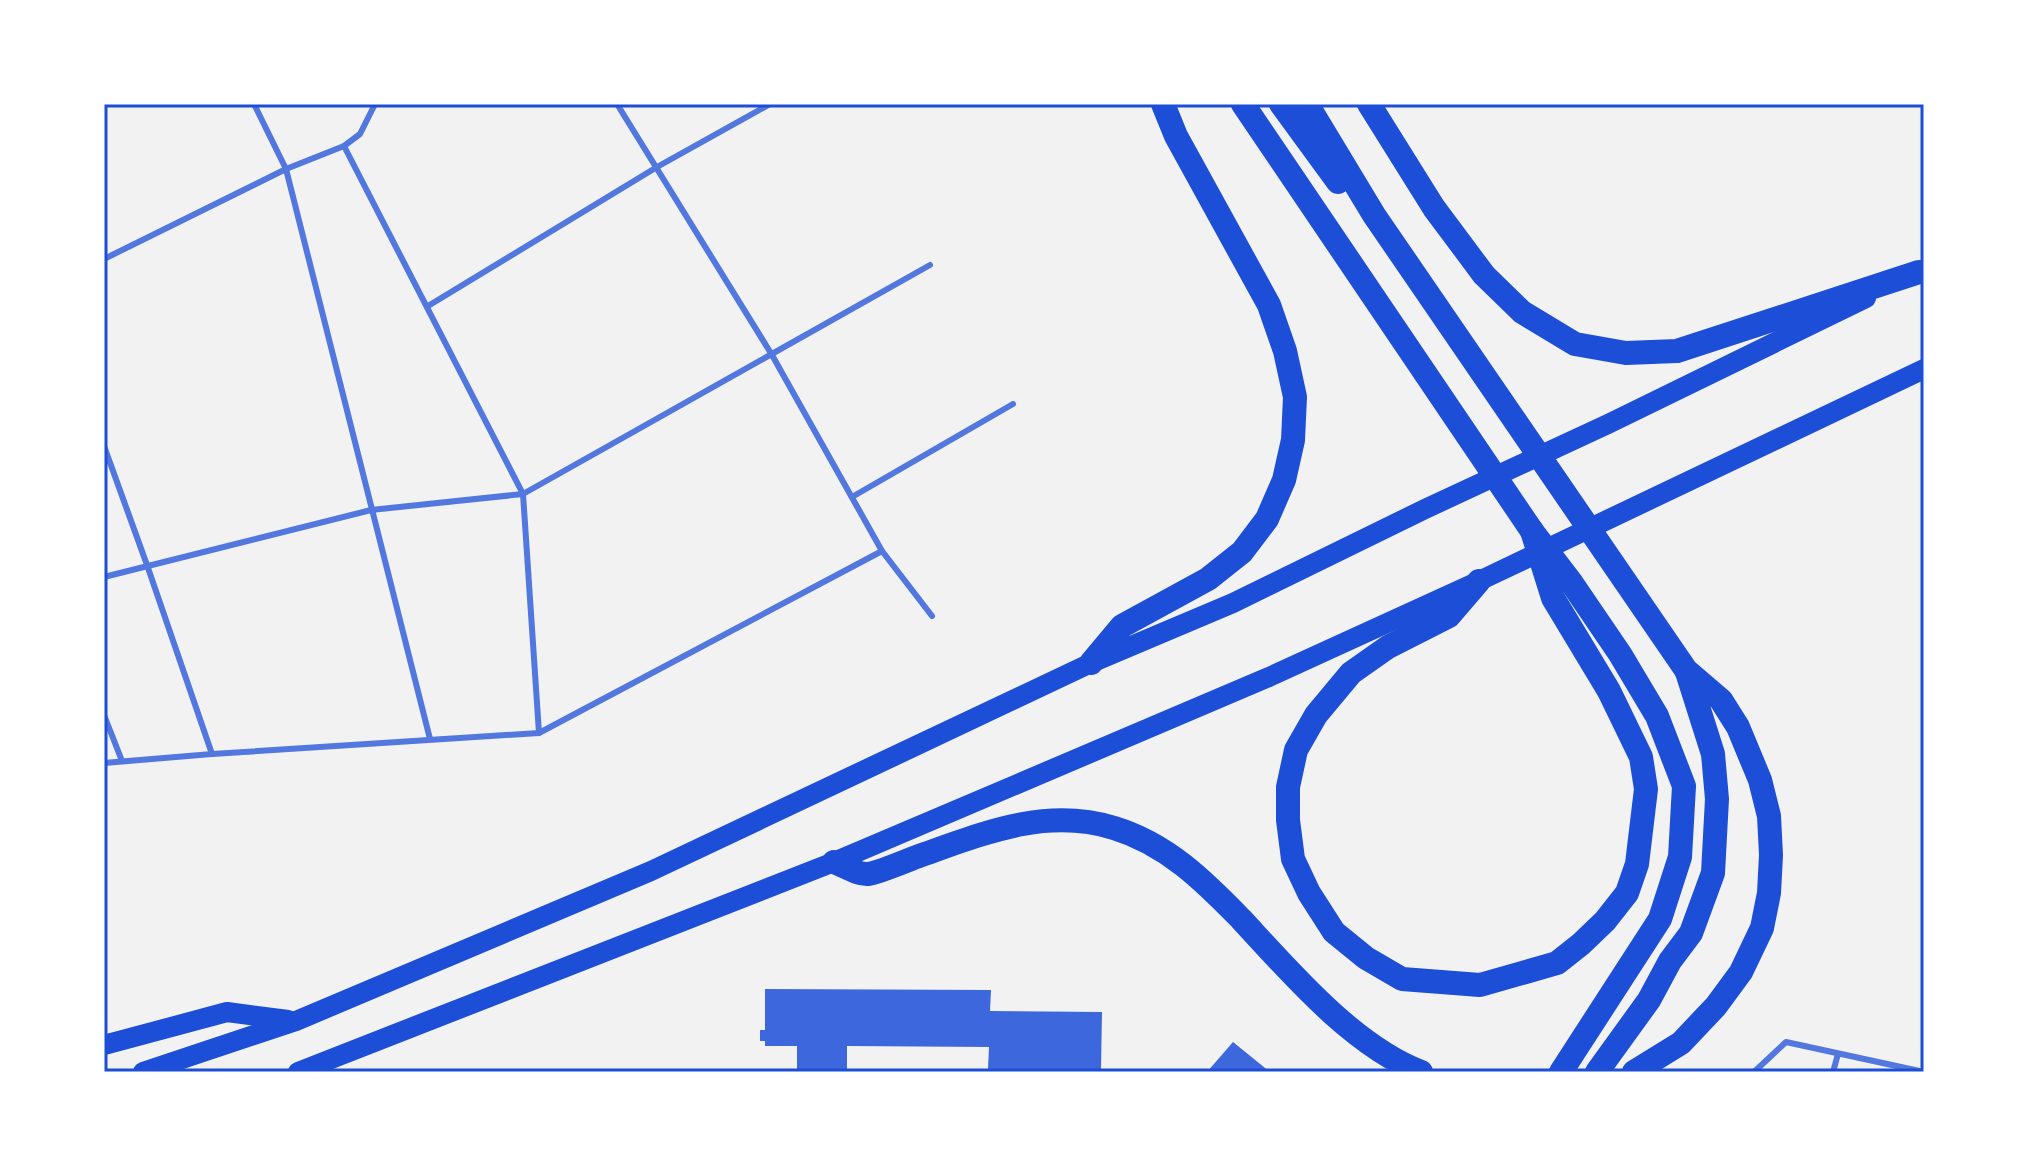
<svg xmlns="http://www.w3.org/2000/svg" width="2028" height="1176" viewBox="0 0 2028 1176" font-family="Arial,sans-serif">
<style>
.building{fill:#3d67dc}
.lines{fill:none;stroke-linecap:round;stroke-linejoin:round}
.service{stroke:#5277de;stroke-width:6}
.primary{stroke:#1d4ed8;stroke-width:20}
.motorway{stroke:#1d4ed8;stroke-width:24}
.neatline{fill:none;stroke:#1d4ed8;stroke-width:3}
</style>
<rect width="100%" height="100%" fill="#f2f2f2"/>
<!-- building -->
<g class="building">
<path d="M765,989L991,990L990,1011L1102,1012L1101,1069H988L989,1047L847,1046V1072H797V1046H765V1041H760V1030H765Z"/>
<path d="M1233,1042L1270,1072H1207Z"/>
</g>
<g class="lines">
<!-- service -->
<g class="service">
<path d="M254,104L286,169L430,739"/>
<path d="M617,104L772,355L882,551L932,616"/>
<path d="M344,146L360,134L375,104"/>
<path d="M104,259L286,169L344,146L523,494L539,733L212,754L104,763"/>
<path d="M428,306L657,167L770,104"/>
<path d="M104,446L147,565L212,754"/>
<path d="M852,497L1013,404"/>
<path d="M104,577L371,510L523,494L930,265"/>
<path d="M104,715L122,761"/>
<path d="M539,733L882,551"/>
<path d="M1754,1072L1786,1042L1924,1072"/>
<path d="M1833,1072L1838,1054"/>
</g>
<!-- primary -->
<g class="primary">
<path d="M104,1045L227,1012L288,1020"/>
<path d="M143,1072L296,1021L651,871L1091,663L1233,603L1425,509L1608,424L1866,298"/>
<path d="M298,1072L834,862L1269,677L1479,581L1924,369"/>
</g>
<!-- motorway -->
<g class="motorway">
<path d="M1243,104L1532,531L1571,582L1620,654L1657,716L1684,786L1680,857L1660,919L1561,1072"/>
<path d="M1281,104L1338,182"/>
<path d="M1307,104L1374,215L1686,670L1721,700L1738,727L1760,780L1769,816L1771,855L1769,893L1762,928L1741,972L1716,1006L1681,1043L1634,1072"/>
<path d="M1369,104L1434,208L1484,275L1522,312L1575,344L1626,353L1677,351L1919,272"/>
<path d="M1479,581L1449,616L1388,647L1351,673L1316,715L1296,750L1288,787V820L1293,859L1309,893L1334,932L1366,958L1402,979L1480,985L1557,963L1581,944L1605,921L1627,893L1637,864L1646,789L1641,757L1609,691L1553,598L1532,531"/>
<path d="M1091,663L1122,626L1208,579L1242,552L1267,519L1284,480L1293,440L1295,397L1285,351L1269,305L1176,136L1163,104"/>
<path d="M834,862C843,865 858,875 868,874C878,873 908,860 919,856C984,833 1046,807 1114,828C1167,844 1204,881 1241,919C1290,972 1353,1046 1421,1072"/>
<path d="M1597,1072L1649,1000L1670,961L1691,933L1713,873L1717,799L1713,754L1687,672"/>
</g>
</g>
<!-- border -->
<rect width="2028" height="1176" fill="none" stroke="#ffffff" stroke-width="212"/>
<rect x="106" y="106" width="1816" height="964" class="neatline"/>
</svg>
